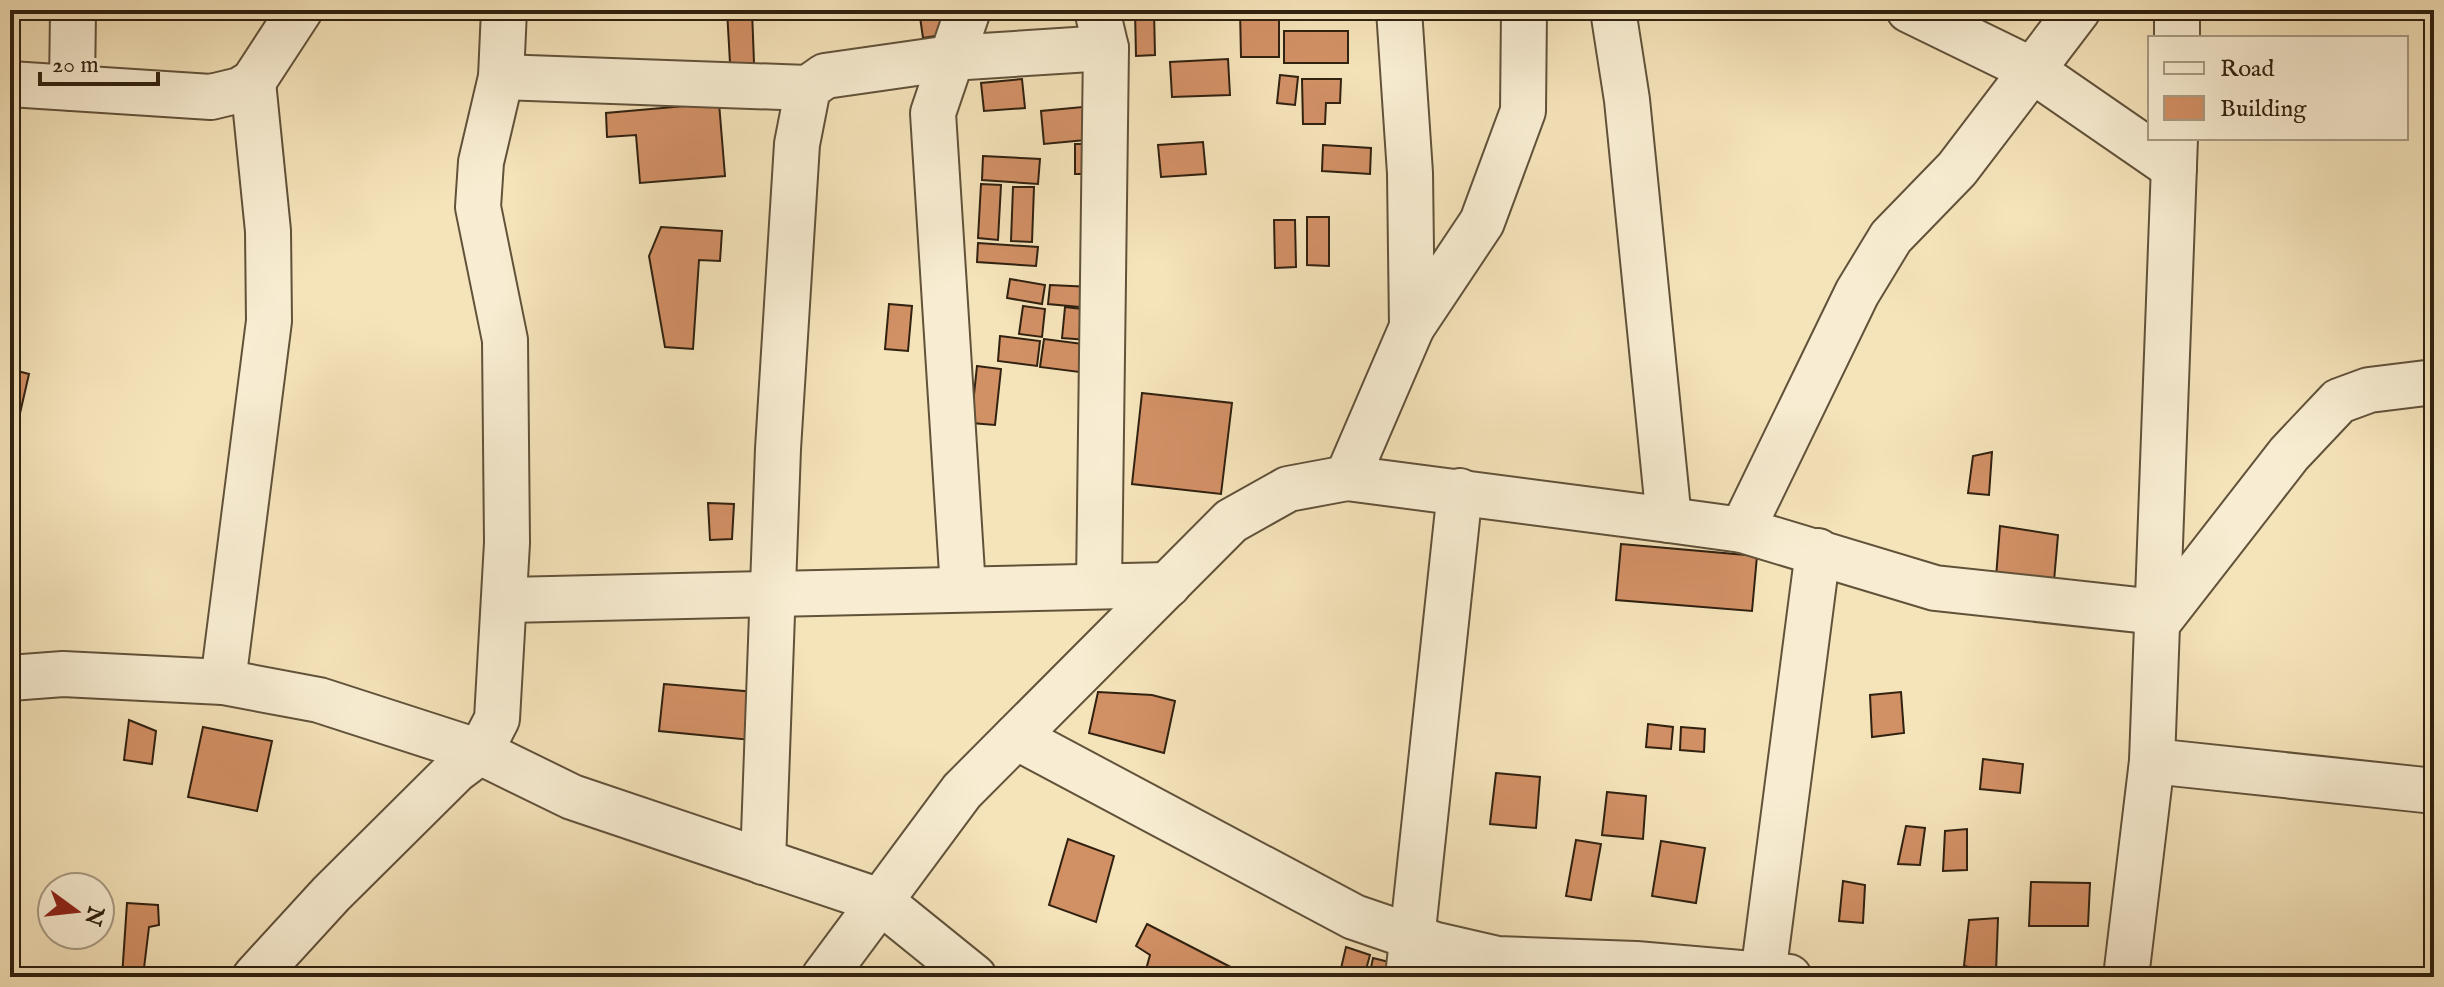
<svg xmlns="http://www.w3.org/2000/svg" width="2444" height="987" viewBox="0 0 2444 987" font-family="'IM FELL English',serif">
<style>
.building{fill:#d29065;stroke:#302110;stroke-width:2}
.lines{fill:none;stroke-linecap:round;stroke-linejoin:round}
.minor-casing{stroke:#61523a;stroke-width:48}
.minor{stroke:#f8edd2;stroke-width:44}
</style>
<rect width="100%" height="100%" fill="#f5e3ba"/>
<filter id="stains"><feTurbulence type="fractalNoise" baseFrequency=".0025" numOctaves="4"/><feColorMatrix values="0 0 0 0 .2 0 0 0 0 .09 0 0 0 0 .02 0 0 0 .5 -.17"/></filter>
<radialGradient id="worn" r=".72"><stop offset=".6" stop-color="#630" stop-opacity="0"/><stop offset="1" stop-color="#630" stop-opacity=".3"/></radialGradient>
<!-- building -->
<g class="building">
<path d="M727,10H752L754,63H730Z"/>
<path d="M919,10H976L979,29L923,38Z"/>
<path d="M1135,10H1154L1155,55L1136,56Z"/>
<path d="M1240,10H1279V57H1241Z"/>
<rect x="1284" y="31" width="64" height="32"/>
<path d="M1228,59L1230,95L1172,97L1170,62Z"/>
<path d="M1280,75L1298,77L1295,105L1277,103Z"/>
<path d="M1022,79L1025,108L984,111L981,83Z"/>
<path d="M1302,79H1341L1340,103H1326L1325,124H1303Z"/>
<path d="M719,103L725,176L640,183L636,135L607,137L606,113Z"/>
<path d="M1093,106L1096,139L1044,144L1041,111Z"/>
<path d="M1203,142L1206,174L1161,177L1158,145Z"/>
<rect x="1075" y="144" width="27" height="30"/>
<path d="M1323,145L1371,148L1370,174L1322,171Z"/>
<path d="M983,156L1040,159L1038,184L982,180Z"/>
<path d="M981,184L1001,185L998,240L978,238Z"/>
<path d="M1013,187H1034L1032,242L1011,241Z"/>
<path d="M1307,217H1329V266L1307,265Z"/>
<path d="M1274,220H1295L1296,267L1275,268Z"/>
<path d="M661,227L722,231L720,261L699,260L693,349L665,347L649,256Z"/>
<path d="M978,243L1038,247L1036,266L977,262Z"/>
<path d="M1010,279L1045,285L1042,304L1007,298Z"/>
<path d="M1050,285L1092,287L1090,308L1048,304Z"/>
<path d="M889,304L912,306L908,351L885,349Z"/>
<path d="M1023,306L1045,309L1042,337L1019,334Z"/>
<path d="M1065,307L1091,310L1088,340L1062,338Z"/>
<path d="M1000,336L1040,341L1037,366L998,361Z"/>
<path d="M1044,339L1091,345L1087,373L1040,367Z"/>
<path d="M977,366L1001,369L995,425L971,423Z"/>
<path d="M10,369L29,374L10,457Z"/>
<path d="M1142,393L1232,403L1221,494L1132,484Z"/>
<path d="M1992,452L1989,495L1968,493L1973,456Z"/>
<path d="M708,503L734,504L732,539L710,540Z"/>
<path d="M2000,526L2058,535L2054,581L1996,578Z"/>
<path d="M1621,544L1757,556L1752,611L1616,600Z"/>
<path d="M664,684L755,692L751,740L659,731Z"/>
<path d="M1098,692L1152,695L1175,701L1164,753L1089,733Z"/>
<path d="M1901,692L1904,733L1872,737L1870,695Z"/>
<path d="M129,720L156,731L152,764L124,760Z"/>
<path d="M1648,724L1673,727L1671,749L1646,747Z"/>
<path d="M203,727L272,741L257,811L188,797Z"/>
<path d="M1681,727L1705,729L1704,752L1680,750Z"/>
<path d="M1983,759L2023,764L2020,793L1980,789Z"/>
<path d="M1496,773L1540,777L1536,828L1490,824Z"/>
<path d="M1607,792L1646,796L1643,839L1602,835Z"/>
<path d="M1906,826L1925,828L1920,865L1898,864Z"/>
<path d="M1967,829V870L1943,871L1945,831Z"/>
<path d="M1068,839L1114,856L1096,922L1049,905Z"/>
<path d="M1576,840L1601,844L1591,900L1566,896Z"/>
<path d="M1661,841L1705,848L1696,903L1652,896Z"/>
<path d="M1843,881L1865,885L1863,923L1839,921Z"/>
<path d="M2031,882L2090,883L2088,926H2029Z"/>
<path d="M127,903L158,905L159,925L149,927L144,968L122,977Z"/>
<path d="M1998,918L1996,972L1964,966L1969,920Z"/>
<path d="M1147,924L1250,977H1144L1150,955L1136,946Z"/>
<path d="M1346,947L1370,955L1364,977H1339Z"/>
<path d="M1373,958L1393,963L1389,977H1369Z"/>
</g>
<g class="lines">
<!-- minor casing -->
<g class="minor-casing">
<g id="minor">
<path d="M1097,10L1106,48L1099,586"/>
<path d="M1613,10L1627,100L1669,520"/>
<path d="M1909,10L2032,70L2174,168"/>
<path d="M2177,38V10"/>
<path d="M501,77L808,88"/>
<path d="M10,84L211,97L240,90L253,82L300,10"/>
<path d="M72,88L73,10"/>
<path d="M1412,327L1482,222L1523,111L1524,10"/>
<path d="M1347,478L1412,327L1410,173L1399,10"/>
<path d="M1742,530L1857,293L1891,237L1957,169L2078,10"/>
<path d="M963,589L933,113L968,10"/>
<path d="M504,600L1168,585"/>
<path d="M2156,625L2289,454L2339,401L2369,390L2434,382"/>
<path d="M10,678L63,674L223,682L319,700L480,752L572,797L880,901L974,977"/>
<path d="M223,682L269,321L268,231L253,82"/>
<path d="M1016,737L1354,917L1436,945L1497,959L1636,964L1789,977"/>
<path d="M2152,761L2434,791"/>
<path d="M763,862L778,449L797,144L808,88L825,76L951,58L1106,48"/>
<path d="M1763,975L1818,551"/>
<path d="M255,977L331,894L456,770L480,752L497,719L507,543L505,340L478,207L481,162L501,77L504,10"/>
<path d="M824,977L962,791L1231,521L1288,489L1347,478L1669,520L1742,530L1935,588L2157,612"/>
<path d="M1408,977L1460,491"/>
<path d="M2126,977L2152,761L2175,138"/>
</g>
</g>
<!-- minor -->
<use href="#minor" class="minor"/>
</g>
<!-- margin -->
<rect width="2444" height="987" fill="none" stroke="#f5e3ba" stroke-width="40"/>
<rect x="12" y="12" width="2420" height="963" fill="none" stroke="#302110" stroke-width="4"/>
<rect x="20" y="20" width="2404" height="947" fill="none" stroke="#302110" stroke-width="2"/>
<!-- legend -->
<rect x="2148" y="36" width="260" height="104" fill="#f8edd2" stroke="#a89b84" stroke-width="2"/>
<rect x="2164" y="62" width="40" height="12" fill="#f8edd2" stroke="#a89b84" stroke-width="2"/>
<text x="2220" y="76" font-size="24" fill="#302110">Road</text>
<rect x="2164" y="96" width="40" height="24" fill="#d29065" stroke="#a89b84" stroke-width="2"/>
<text x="2220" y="116" font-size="24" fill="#302110">Building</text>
<!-- north arrow -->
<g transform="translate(76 911) rotate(105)"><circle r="38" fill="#f8edd2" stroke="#a89b84" stroke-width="2"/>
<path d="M0-6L14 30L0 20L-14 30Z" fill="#8f2418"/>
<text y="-12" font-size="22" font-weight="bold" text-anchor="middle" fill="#302110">N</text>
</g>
<!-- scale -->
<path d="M40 72v12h118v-12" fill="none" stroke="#302110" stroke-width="4"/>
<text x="52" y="72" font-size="24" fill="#302110" stroke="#f8edd2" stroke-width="6" paint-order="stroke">20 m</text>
<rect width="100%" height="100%" filter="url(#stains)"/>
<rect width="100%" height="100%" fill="url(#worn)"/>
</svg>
